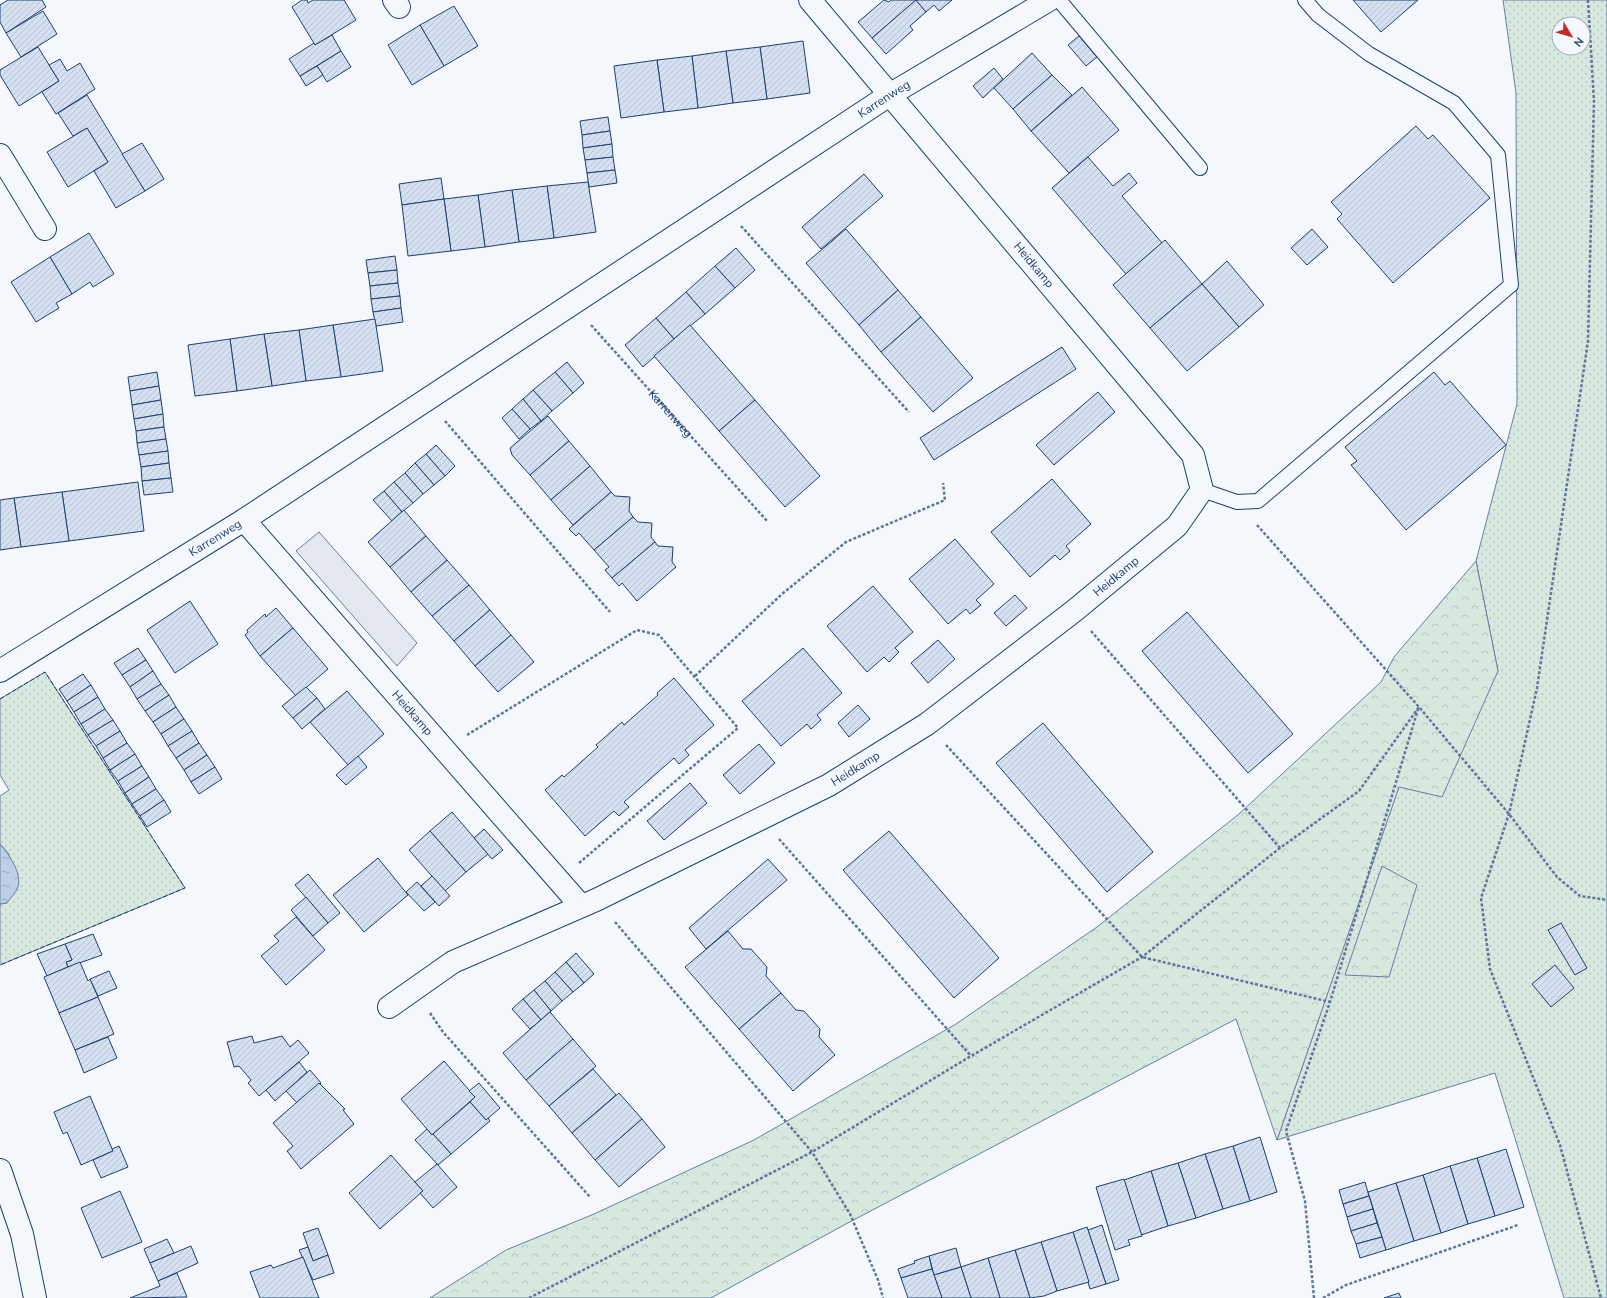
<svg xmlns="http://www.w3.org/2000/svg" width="1607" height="1298" viewBox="0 0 1607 1298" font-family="'Nunito Sans',sans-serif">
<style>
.grass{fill:url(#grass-dots);stroke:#687fa3;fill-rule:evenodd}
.park{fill:url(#park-crowns);stroke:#687fa3}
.parking{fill:#e3e8f0;stroke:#687fa3}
.water{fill:url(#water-ripples);stroke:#687fa3}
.building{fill:url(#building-hatch);stroke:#1d3f73}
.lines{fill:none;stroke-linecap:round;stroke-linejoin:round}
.lane-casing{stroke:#1d3f73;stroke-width:16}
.street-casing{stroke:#1d3f73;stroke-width:24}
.path{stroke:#5e769c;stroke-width:2.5;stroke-dasharray:3 2;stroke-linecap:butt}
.lane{stroke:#f4f7fb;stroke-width:14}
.street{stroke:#f4f7fb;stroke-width:22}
.fence{stroke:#1d3f73;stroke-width:1;stroke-dasharray:5 2;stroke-linecap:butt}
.labels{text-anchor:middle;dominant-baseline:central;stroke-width:3;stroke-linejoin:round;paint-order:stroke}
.street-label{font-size:12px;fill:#1d3f73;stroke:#f4f7fb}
</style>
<defs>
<pattern id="grass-dots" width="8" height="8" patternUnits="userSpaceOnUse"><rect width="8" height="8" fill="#d7e8df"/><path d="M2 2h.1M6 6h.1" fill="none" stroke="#b8c8c3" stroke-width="1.8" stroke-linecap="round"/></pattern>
<pattern id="park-crowns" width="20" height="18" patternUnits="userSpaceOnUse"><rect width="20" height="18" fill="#d7e8df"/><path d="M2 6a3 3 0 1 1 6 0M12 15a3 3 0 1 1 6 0" fill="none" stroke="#b8c8c3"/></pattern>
<pattern id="water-ripples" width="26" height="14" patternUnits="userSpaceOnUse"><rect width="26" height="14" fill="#bed0e5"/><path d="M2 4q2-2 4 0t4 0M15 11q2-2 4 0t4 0" fill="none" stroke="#9aaabe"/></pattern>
<pattern id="building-hatch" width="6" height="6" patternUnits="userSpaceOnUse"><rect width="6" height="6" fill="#d5e0f0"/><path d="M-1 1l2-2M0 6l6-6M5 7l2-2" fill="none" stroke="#b6c1d1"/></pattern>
</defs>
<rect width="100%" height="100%" fill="#f4f7fb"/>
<!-- grass -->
<g class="grass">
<path d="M1503,0H1607V1298H1564L1495,1073L1277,1140L1399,786L1498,671L1476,561L1517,404L1516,93ZM1559,24H1583V48H1559Z"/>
<path d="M45,672L185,888L0,965V904L7,903L9,854L0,844V796L9,790L0,775V699Z"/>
</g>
<!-- park -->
<g class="park">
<path d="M1476,561L1498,671L1442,797L1399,787L1277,1140L1236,1019L844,1225L711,1298H430L506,1250L594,1214L754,1140L956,1024L1097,927L1239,814L1381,682L1394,657Z"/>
<path d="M1382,866L1417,885L1389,977L1345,975Z"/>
</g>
<!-- parking -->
<path class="parking" d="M319,532L417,643L397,666L296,551Z"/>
<!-- water -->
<path class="water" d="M0,844C9,855 22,872 18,887C16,893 10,898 7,903L0,904Z"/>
<!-- building -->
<g class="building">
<path d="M8,0H42L46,7L6,33L0,22V5Z"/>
<path d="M302,0H307L308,3L313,0H344L356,20L315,45L292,7Z"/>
<path d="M884,0L889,2L891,0H916L872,38L858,22Z"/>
<path d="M916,0L926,12L910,26L913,30L886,54L872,38Z"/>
<path d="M916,0H952L939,11L934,5L926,12Z"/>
<path d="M1353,0H1418L1381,32Z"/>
<path d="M454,6L478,46L444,66L420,25Z"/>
<path d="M43,11L57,34L21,57L6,33Z"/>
<path d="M420,25L444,66L412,85L388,45Z"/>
<path d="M332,35L341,51L300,76L289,59L314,43L315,45Z"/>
<path d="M1079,36L1097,57L1086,66L1068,45Z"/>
<path d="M803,41L810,93L767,99L760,47Z"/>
<path d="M38,47L59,81L19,106L0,75V70Z"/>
<path d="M760,47L767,99L733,103L726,51Z"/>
<path d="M341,51L351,67L327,82L317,66Z"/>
<path d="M726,51L733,103L698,108L692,56Z"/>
<path d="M1032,53L1052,75L1013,109L994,88Z"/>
<path d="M692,56L698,108L664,112L657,60Z"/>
<path d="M60,59L67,71L80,63L95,89L56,114L42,92L59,81L49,65Z"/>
<path d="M657,60L664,112L621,118L614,66Z"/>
<path d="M317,66L323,75L306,86L300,76Z"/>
<path d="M994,68L1003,79L983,98L973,86Z"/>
<path d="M1052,75L1072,95L1031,131L1013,109Z"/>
<path d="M1082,87L1119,130L1069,173L1031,131Z"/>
<path d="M87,95L145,191L116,208L94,171L108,162L87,128L73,136L58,113Z"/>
<path d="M608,117L610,131L582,135L580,121Z"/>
<path d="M1416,126L1428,139L1433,135L1490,198L1393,283L1337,219L1342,214L1331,202Z"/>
<path d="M87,128L108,162L68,187L47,152Z"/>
<path d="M610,131L612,144L583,148L582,135Z"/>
<path d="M142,143L164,179L145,191L122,154Z"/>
<path d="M612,144L613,157L585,160L583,148Z"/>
<path d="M613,157L615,170L587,173L585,160Z"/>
<path d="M1088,157L1113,186L1129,173L1137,183L1122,196L1162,243L1126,274L1052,188Z"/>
<path d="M615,170L617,183L589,187L587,173Z"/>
<path d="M864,174L883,196L821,249L802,227Z"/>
<path d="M441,178L444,199L402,205L399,184Z"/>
<path d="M588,182L596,232L554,238L547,186Z"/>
<path d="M547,186L554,238L519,242L512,190Z"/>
<path d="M512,190L519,242L485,247L478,195Z"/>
<path d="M478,195L485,247L451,251L444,199Z"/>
<path d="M444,199L451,251L408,256L402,205Z"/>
<path d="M846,229L898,290L859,325L806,263Z"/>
<path d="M1312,229L1328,247L1307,265L1291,248Z"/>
<path d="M89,233L114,274L93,287L90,282L72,294L50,257Z"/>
<path d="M1165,240L1202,284L1150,328L1113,285Z"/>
<path d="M736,248L755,270L735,288L715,266Z"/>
<path d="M395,256L397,270L368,273L366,260Z"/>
<path d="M50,257L72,294L56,303L59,308L36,322L11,282Z"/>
<path d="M1227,261L1264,305L1239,327L1202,284Z"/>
<path d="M715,266L735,288L705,314L686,292Z"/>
<path d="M397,270L398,283L370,286L368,273Z"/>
<path d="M398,283L400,296L371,299L370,286Z"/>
<path d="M1202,284L1239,327L1187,371L1150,328Z"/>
<path d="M898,290L921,317L881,352L859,325Z"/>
<path d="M686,292L705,314L674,339L656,318Z"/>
<path d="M400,296L401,308L373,312L371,299Z"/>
<path d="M401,308L403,322L376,326L373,312Z"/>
<path d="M921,317L973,378L933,412L881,352Z"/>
<path d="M656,318L674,339L643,367L625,345Z"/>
<path d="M375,319L383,371L341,377L333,325Z"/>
<path d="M333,325L341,377L306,381L299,330Z"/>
<path d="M690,325L755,400L719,431L654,356Z"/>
<path d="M299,330L306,381L272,386L264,334Z"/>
<path d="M264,334L272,386L237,391L230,339Z"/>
<path d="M230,339L237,391L195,396L188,345Z"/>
<path d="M1062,347L1076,369L934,460L920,438Z"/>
<path d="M567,362L584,383L573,393L555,372Z"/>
<path d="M157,372L159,386L130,391L128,377Z"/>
<path d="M555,372L573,393L552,411L533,390Z"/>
<path d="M1434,372L1445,385L1450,381L1506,445L1406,530L1351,465L1357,461L1345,447Z"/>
<path d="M159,386L161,400L132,405L130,391Z"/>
<path d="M533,390L552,411L541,421L523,399Z"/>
<path d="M1098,392L1115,412L1054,465L1036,445Z"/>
<path d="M523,399L541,421L530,429L512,409Z"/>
<path d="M161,400L163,414L134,419L132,405Z"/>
<path d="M755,400L820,476L785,507L719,431Z"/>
<path d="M512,409L530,429L519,439L502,418Z"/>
<path d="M163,414L164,427L136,431L134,419Z"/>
<path d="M548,416L569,441L530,475L512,455L510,448Z"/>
<path d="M164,427L166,439L137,443L136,431Z"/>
<path d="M166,439L168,451L139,455L137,443Z"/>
<path d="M569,441L590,466L551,500L530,475Z"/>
<path d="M436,445L455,466L445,476L426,454Z"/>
<path d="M168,451L169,463L141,467L139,455Z"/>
<path d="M426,454L445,476L434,485L415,463Z"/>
<path d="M169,463L171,478L142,481L141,467Z"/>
<path d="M415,463L434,485L423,494L405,473Z"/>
<path d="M590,466L611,492L573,525L551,500Z"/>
<path d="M405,473L423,494L413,503L394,482Z"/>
<path d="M171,478L173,492L144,495L142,481Z"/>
<path d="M1052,479L1091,524L1066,546L1070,551L1060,560L1055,555L1030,577L991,532Z"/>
<path d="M138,482L144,531L69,541L62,492Z"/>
<path d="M394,482L413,503L402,512L384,491Z"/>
<path d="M384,491L402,512L392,521L373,500Z"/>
<path d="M62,492L69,541L21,547L14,498Z"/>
<path d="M611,492L615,496L630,497L629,511L633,517L594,550L579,533L576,536L569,529Z"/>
<path d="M14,498L21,547L0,550V500Z"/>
<path d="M404,510L426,536L390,567L368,542Z"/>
<path d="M633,517L638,522L652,523L651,537L655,542L612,578L605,570L609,567L594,550Z"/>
<path d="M426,536L447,560L411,592L390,567Z"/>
<path d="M955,539L994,584L976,600L981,605L970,614L966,609L948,624L909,579Z"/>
<path d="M655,542L658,546L673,547L672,562L676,567L637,601L622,583L619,586L612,578Z"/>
<path d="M447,560L469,585L432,616L411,592Z"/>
<path d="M469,585L490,610L454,641L432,616Z"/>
<path d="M873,586L913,632L895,648L899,652L889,662L884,657L867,672L827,626Z"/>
<path d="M1015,595L1027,608L1006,626L994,613Z"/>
<path d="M190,601L218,644L175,673L147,630Z"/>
<path d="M276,608L293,628L260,656L245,635L248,632L247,630L265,614L266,617Z"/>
<path d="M490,610L511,635L475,666L454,641Z"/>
<path d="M1187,612L1293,734L1248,773L1142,651Z"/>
<path d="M293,628L328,669L296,696L260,656Z"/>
<path d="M511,635L534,662L498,692L475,666Z"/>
<path d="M938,640L955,659L928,683L911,663Z"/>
<path d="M138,648L146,660L122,675L114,663Z"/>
<path d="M803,648L842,693L817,715L821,720L811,729L807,724L781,746L742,701Z"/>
<path d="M146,660L153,671L130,687L122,675Z"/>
<path d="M153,671L161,684L137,699L130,687Z"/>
<path d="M83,674L91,685L67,701L59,689Z"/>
<path d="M674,678L714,725L685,750L689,755L679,764L674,758L624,802L629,807L619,816L614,811L585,836L545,790L562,775L564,777L598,747L596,745L622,722L624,725L658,695L657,693Z"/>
<path d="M161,684L169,695L145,711L137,699Z"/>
<path d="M91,685L98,697L74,712L67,701Z"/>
<path d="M306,687L317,698L293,718L282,706Z"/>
<path d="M347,691L384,734L348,765L310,722Z"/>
<path d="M169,695L176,707L153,722L145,711Z"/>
<path d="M98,697L105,709L81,724L74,712Z"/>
<path d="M317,698L325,709L302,729L293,718Z"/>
<path d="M858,705L870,719L849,737L838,723Z"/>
<path d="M176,707L184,719L161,734L153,722Z"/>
<path d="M105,709L113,720L88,735L81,724Z"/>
<path d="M184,719L192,731L168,746L161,734Z"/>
<path d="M113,720L120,731L96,746L88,735Z"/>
<path d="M1043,723L1153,852L1107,892L996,763Z"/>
<path d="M120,731L127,743L103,758L96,746Z"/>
<path d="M192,731L199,743L176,758L168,746Z"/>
<path d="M127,743L135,754L110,770L103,758Z"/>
<path d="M199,743L207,755L184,770L176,758Z"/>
<path d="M759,744L775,763L740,794L723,775Z"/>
<path d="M135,754L142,766L118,781L110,770Z"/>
<path d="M207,755L215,767L191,782L184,770Z"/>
<path d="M358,756L367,767L346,785L336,775Z"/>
<path d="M142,766L149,777L125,793L118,781Z"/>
<path d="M215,767L222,779L199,794L191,782Z"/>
<path d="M149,777L156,789L132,804L125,793Z"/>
<path d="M690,783L707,803L664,840L647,821Z"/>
<path d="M156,789L164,800L140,816L132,804Z"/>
<path d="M164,800L171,812L147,827L140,816Z"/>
<path d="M452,812L488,854L466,872L430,831Z"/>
<path d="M484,829L503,850L492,859L474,838Z"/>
<path d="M430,831L466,872L445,891L409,850Z"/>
<path d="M889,831L999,958L954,998L843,870Z"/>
<path d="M378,858L408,895L364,932L333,895Z"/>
<path d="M768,859L787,880L706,949L689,928Z"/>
<path d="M308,874L340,913L328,923L295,885Z"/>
<path d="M432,876L450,896L439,906L421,886Z"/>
<path d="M417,882L435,902L424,911L406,892Z"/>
<path d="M306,897L328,923L313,936L291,910Z"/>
<path d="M296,917L325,950L286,985L261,956L279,941L274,936Z"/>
<path d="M1561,923L1587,968L1575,975L1548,930Z"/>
<path d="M728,931L743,949H751L767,967L766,976L781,993L739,1029L685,967Z"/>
<path d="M93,934L102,955L68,967L66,962L72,960L65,944Z"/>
<path d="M65,944L72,960L66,962L68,967L47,976L37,954Z"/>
<path d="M576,953L594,974L584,983L566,962Z"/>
<path d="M80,962L88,981L90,979L98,997L59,1013L44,977Z"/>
<path d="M566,962L584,983L573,992L555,972Z"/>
<path d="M1555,965L1574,988L1551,1007L1532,984Z"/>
<path d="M109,971L117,988L98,996L90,979Z"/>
<path d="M555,972L573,992L562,1001L545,981Z"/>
<path d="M545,981L562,1001L551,1011L534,990Z"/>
<path d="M534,990L551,1011L541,1020L523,999Z"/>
<path d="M781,993L796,1010L804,1011L820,1029L819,1037L835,1055L793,1091L739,1029Z"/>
<path d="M98,997L114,1034L75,1050L59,1013Z"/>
<path d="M523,999L541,1020L530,1029L512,1009Z"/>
<path d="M550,1012L573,1039L526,1080L503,1053Z"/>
<path d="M252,1036L254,1043L282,1036L290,1047L298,1040L309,1053L259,1096L248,1083L251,1080L239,1066L234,1067L227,1042Z"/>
<path d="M108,1037L117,1058L84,1073L75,1050Z"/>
<path d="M573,1039L596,1066L549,1106L526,1080Z"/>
<path d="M444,1061L475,1097L432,1135L401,1099Z"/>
<path d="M299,1062L307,1072L275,1101L266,1090Z"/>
<path d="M593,1069L616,1095L572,1133L549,1106Z"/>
<path d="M310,1070L321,1083L297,1103L286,1091Z"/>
<path d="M319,1083L345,1109L343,1110L354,1124L301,1169L287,1151L293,1146L273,1123Z"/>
<path d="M479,1083L500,1108L486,1120L470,1102L475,1097L469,1091Z"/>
<path d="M619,1093L642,1119L595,1160L572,1133Z"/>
<path d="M90,1096L113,1151L81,1165L67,1132L63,1134L54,1112Z"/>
<path d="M470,1102L486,1120L488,1118L490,1121L451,1154L433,1134Z"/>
<path d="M642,1119L665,1147L619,1187L595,1160Z"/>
<path d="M427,1129L432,1135L433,1134L451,1154L438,1165L415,1140Z"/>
<path d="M1260,1137L1277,1192L1250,1201L1233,1146Z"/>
<path d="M119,1146L128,1167L101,1178L93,1160L113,1151L112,1149Z"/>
<path d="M1233,1146L1250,1201L1223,1209L1205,1154Z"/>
<path d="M1506,1149L1524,1207L1495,1216L1477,1158Z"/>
<path d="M1205,1154L1223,1209L1196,1218L1178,1163Z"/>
<path d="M391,1155L423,1191L380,1229L349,1193Z"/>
<path d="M1477,1158L1495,1216L1468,1224L1450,1166Z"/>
<path d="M1178,1163L1196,1218L1168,1226L1151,1171Z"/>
<path d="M437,1164L457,1187L433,1208L420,1193L423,1191L415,1182Z"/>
<path d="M1450,1166L1468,1224L1441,1233L1423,1175Z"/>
<path d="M1151,1171L1168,1226L1141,1235L1124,1180Z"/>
<path d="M1423,1175L1441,1233L1414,1241L1396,1183Z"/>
<path d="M1124,1179L1142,1236L1128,1240L1130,1245L1115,1250L1096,1187Z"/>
<path d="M1365,1182L1369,1196L1343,1204L1339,1190Z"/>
<path d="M1396,1183L1414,1241L1386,1250L1368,1192Z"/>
<path d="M120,1191L142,1242L102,1258L81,1208Z"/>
<path d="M1369,1196L1373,1209L1347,1217L1343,1204Z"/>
<path d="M1373,1209L1377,1223L1351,1231L1347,1217Z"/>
<path d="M1377,1223L1382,1237L1356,1244L1351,1231Z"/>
<path d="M1102,1225L1119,1280L1106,1284L1088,1230Z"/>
<path d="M1087,1227L1106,1284L1090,1289L1073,1232Z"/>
<path d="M318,1228L328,1255L313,1261L303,1233Z"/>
<path d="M1073,1232L1089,1282L1057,1291L1041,1242Z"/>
<path d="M1382,1237L1386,1250L1360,1258L1356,1244Z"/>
<path d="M167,1239L174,1253L150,1263L144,1249Z"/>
<path d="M1041,1242L1057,1291L1044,1296L1030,1298L1015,1250Z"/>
<path d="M191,1246L198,1263L158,1281L150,1263Z"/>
<path d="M308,1247L313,1261L328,1255L334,1273L313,1280L299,1250Z"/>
<path d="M956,1248L961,1267L934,1275L929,1256Z"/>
<path d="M1015,1250L1030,1298H1000L988,1258Z"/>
<path d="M929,1256L932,1269L901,1278L898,1269L915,1263L914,1261Z"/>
<path d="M303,1257L319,1298H260L250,1272L271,1265L273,1268Z"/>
<path d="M988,1258L1000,1298H971L961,1267Z"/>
<path d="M961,1267L971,1298H942L934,1275Z"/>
<path d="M932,1269L942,1298H908L901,1278Z"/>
<path d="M177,1273L187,1297L130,1298L160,1286L158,1281Z"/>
<path d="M1399,1293L1401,1298H1384Z"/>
</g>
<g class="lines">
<!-- lane casing -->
<g class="lane-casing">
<g id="lane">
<path d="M1059,0L1200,168"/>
<path d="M1202,490L1237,502L1258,501L1511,285L1498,155L1454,103L1369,54L1318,15L1305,0"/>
</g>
</g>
<!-- street casing -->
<g class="street-casing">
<g id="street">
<path d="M394,0L399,7"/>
<path d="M0,155L45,229"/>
<path id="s2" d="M244,520L581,906"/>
<path id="s3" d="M0,671L244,520L891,94L1049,0"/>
<path id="s4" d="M389,1007L453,962L596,900L829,785L927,724L1074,611L1177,526L1202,490L1193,455L810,0"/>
<path d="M0,1170L22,1234L35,1298"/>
</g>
</g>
<!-- path -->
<g class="path">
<path d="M1588,0L1594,101L1588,341L1537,688L1509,814L1481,898L1490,969L1560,1145L1601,1298"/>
<path d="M741,226L909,412"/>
<path id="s1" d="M591,325L768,522"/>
<path d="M445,421L610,612"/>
<path d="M1257,525L1419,707L1509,814L1557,877L1580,896L1607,900"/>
<path d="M1091,631L1280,848"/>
<path d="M695,676L782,594L846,542L945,500L943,483"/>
<path d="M467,735L637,630L659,635L738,728L579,863"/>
<path d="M946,745L1142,957L1330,1002"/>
<path d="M779,839L971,1056"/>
<path d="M615,922L812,1152L850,1214L878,1280L883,1298"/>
<path d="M430,1013L443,1032L590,1197"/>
<path d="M529,1298L812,1152L971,1056L1142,957L1280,848L1359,791L1419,707"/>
<path d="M1314,1298L1305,1201L1286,1131L1330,1002L1418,709"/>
<path d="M1323,1298L1346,1285L1518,1225"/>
</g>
<!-- lane -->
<use href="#lane" class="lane"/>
<!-- street -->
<use href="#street" class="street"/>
<!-- fence -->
<path class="fence" d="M0,699L45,672L185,888L0,965"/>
</g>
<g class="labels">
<!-- street labels -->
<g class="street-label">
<text stroke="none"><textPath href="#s3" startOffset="1053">Karrenweg</textPath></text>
<text transform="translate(1034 265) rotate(50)">Heidkamp</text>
<text stroke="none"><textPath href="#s1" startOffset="119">Karrenweg</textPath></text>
<text stroke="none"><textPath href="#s3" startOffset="253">Karrenweg</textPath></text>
<text stroke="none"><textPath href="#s4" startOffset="849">Heidkamp</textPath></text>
<text stroke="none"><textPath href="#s2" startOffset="256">Heidkamp</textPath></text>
<text stroke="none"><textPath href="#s4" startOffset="525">Heidkamp</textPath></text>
</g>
</g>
<!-- north arrow -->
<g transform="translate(1571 36) rotate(128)"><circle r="19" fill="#f4f7fb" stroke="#9eadc5"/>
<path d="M0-3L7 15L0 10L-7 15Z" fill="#c62828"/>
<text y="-6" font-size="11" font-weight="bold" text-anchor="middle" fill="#1d3f73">N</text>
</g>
</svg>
